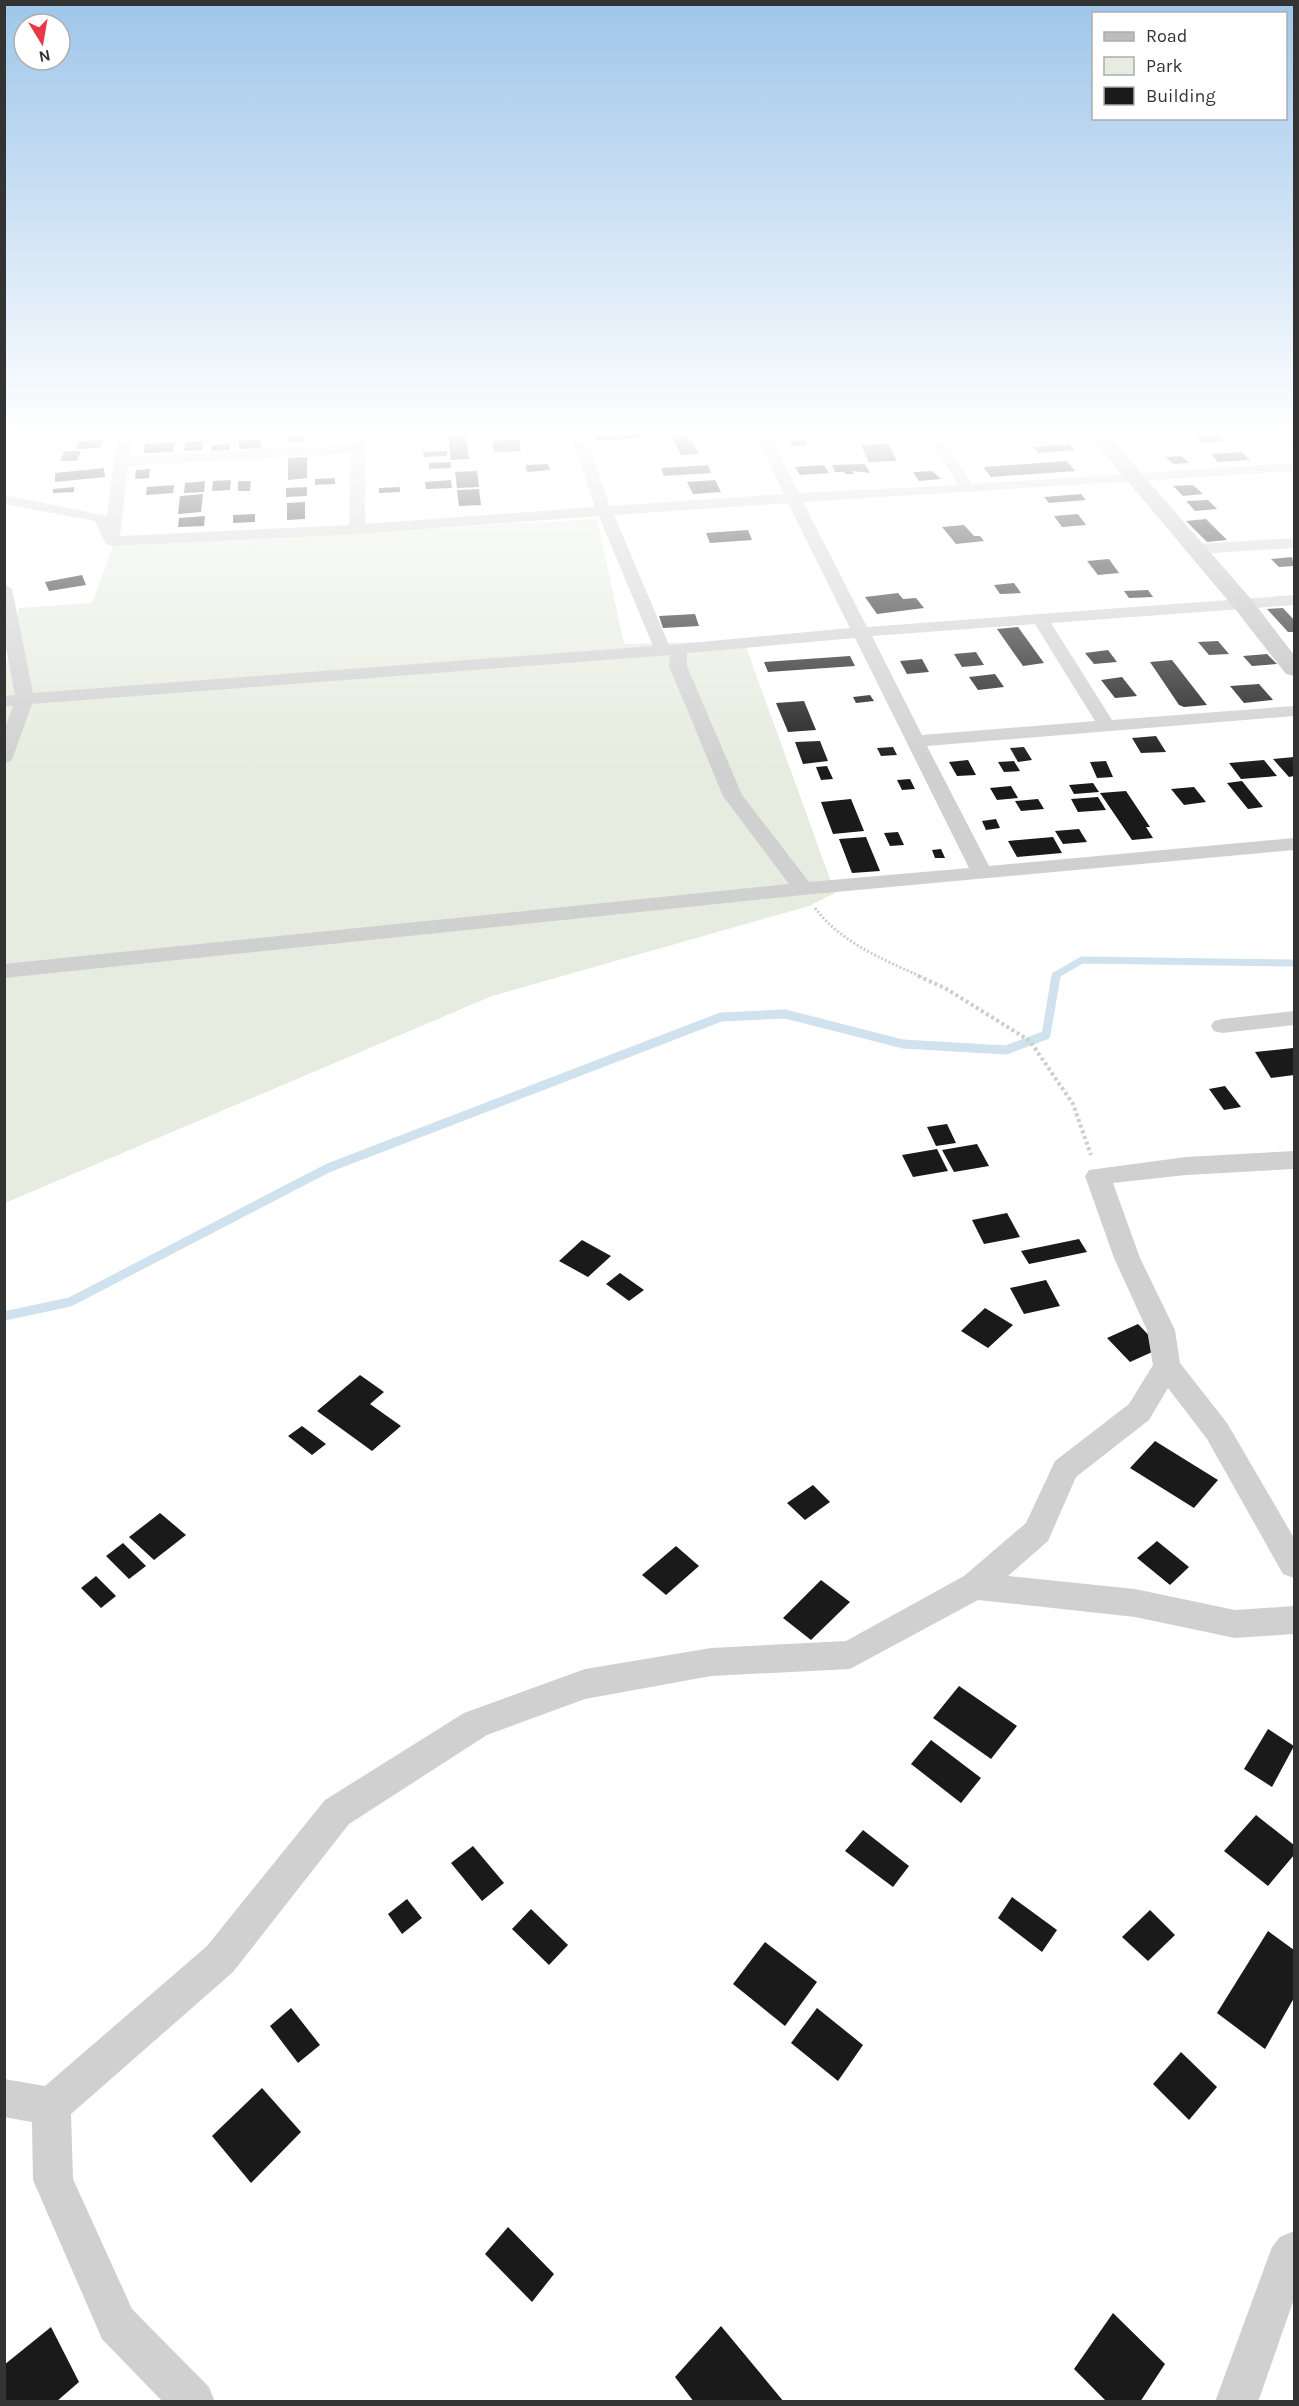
<svg xmlns="http://www.w3.org/2000/svg" width="1299" height="2406" viewBox="0 0 1299 2406" font-family="Karla,sans-serif">
<style>
.green{fill:#e6ecdf}
.lines{fill:none;stroke-linecap:round;stroke-linejoin:round}
.stream-far1{stroke:#cfe2ee;stroke-width:7}
.stream{stroke:#cfe2ee;stroke-width:9}
.building{fill:#1a1a1a}
.path-far1{stroke:#cdcdcd;stroke-width:3;stroke-dasharray:2 2;stroke-linecap:butt}
.path{stroke:#cdcdcd;stroke-width:4;stroke-dasharray:3 3;stroke-linecap:butt}
.street{fill:#d0d0d0;fill-rule:evenodd}
.secondary{fill:#bdbdbd;fill-rule:evenodd}
</style>
<rect width="100%" height="100%" fill="#fff"/>
<!-- green -->
<path class="green" d="M597,519L624,644L744,641L835,893L809,906L492,996L5,1203L4,673L19,608L92,603L113,546Z"/>
<g class="lines">
<!-- stream-far1 -->
<path class="stream-far1" d="M1056,977V975L1082,960L1294,963"/>
<!-- stream -->
<path class="stream" d="M4,1316L70,1302L328,1168L721,1017L785,1014L903,1044L1006,1050L1046,1035L1056,976"/>
</g>
<!-- building -->
<g class="building">
<path d="M288,435H304V441L288,442Z"/>
<path d="M448,435H466L469,459L451,460Z"/>
<path d="M594,435H652V437L597,441Z"/>
<path d="M1194,435H1218L1223,441L1201,443Z"/>
<path d="M689,436L699,454L681,455L672,437Z"/>
<path d="M261,439V448L239,449V441Z"/>
<path d="M519,439L521,451L494,452L493,441Z"/>
<path d="M103,440L101,448L76,449L78,441Z"/>
<path d="M805,440L808,445L792,446L789,441Z"/>
<path d="M203,441L202,450L184,451L186,442Z"/>
<path d="M175,442L173,452L144,453L145,444Z"/>
<path d="M229,444L230,450L211,451L212,445Z"/>
<path d="M888,444L897,461L869,462L861,445Z"/>
<path d="M1069,444L1075,450L1038,453L1033,447Z"/>
<path d="M65,451H81L77,461H60Z"/>
<path d="M447,451V456L424,457L423,452Z"/>
<path d="M1242,452L1250,460L1218,462L1211,454Z"/>
<path d="M1182,456L1189,463L1173,464L1166,457Z"/>
<path d="M307,457V478L288,480V458Z"/>
<path d="M1067,461L1075,471L991,477L983,467Z"/>
<path d="M451,462V468L429,469V463Z"/>
<path d="M548,464L550,470L527,472L526,465Z"/>
<path d="M865,464L870,473L852,471L854,474H846L844,472H835L832,465Z"/>
<path d="M708,465L711,473L664,476L661,468Z"/>
<path d="M824,465L829,473L800,475L795,467Z"/>
<path d="M104,468L105,477L55,482V473Z"/>
<path d="M150,469L149,478L135,479L136,470Z"/>
<path d="M477,471L479,487L457,488L455,472Z"/>
<path d="M932,471L941,479L919,481L913,472Z"/>
<path d="M335,478V484L315,485V479Z"/>
<path d="M231,480L230,490L212,491L213,481Z"/>
<path d="M451,480L452,488L426,489L425,482Z"/>
<path d="M715,480L721,492L693,494L687,482Z"/>
<path d="M205,481L204,492L184,493L185,483Z"/>
<path d="M238,481H251L250,491H238Z"/>
<path d="M174,485L173,493L146,495L147,487Z"/>
<path d="M1193,485L1203,494L1183,496L1173,486Z"/>
<path d="M74,487V492L53,493V489Z"/>
<path d="M307,487V496L286,497V488Z"/>
<path d="M400,487V492L379,493V488Z"/>
<path d="M479,489L481,505L459,506L457,490Z"/>
<path d="M203,494L201,512L178,514L180,496Z"/>
<path d="M1081,494L1086,500L1049,503L1044,497Z"/>
<path d="M1208,500L1217,509L1195,511L1186,501Z"/>
<path d="M305,502V519L287,520V503Z"/>
<path d="M255,514V522L233,523V515Z"/>
<path d="M1078,514L1086,525L1062,527L1054,516Z"/>
<path d="M205,516L204,526L178,527L179,518Z"/>
<path d="M1206,519L1227,540L1207,542L1186,521Z"/>
<path d="M964,525L974,536H980L984,541L956,544L942,527Z"/>
<path d="M748,530L752,540L710,543L706,533Z"/>
<path d="M1292,557L1294,566L1279,567L1271,559Z"/>
<path d="M1109,559L1119,573L1098,575L1087,561Z"/>
<path d="M82,575L86,585L49,591L45,582Z"/>
<path d="M1014,583L1021,593L1000,594L994,585Z"/>
<path d="M1148,590L1153,597L1129,598L1124,591Z"/>
<path d="M898,593L903,599L916,598L924,608L877,614L865,597Z"/>
<path d="M1283,608L1294,620V632H1288L1267,609Z"/>
<path d="M695,614L699,626L663,628L659,616Z"/>
<path d="M1018,627L1044,663L1023,666L997,629Z"/>
<path d="M1218,641L1229,654L1209,655L1198,642Z"/>
<path d="M1108,650L1117,662L1094,664L1085,653Z"/>
<path d="M976,652L984,665L962,667L954,654Z"/>
<path d="M1267,654L1277,664L1252,666L1243,656Z"/>
<path d="M850,656L855,666L768,672L764,662Z"/>
<path d="M922,659L929,672L907,674L900,661Z"/>
<path d="M1172,660L1207,705L1184,707L1179,705L1150,662Z"/>
<path d="M995,674L1004,687L978,690L969,677Z"/>
<path d="M1122,677L1137,696L1115,698L1101,680Z"/>
<path d="M1259,684L1273,700L1244,703L1230,686Z"/>
<path d="M870,695L874,701L856,703L853,697Z"/>
<path d="M804,701L816,730L788,732L776,703Z"/>
<path d="M1156,736L1166,752L1141,753L1132,738Z"/>
<path d="M820,741L828,761L803,764L795,742Z"/>
<path d="M893,747L897,755L881,756L877,748Z"/>
<path d="M1024,747L1032,760L1018,762L1010,748Z"/>
<path d="M1294,757V776L1289,777L1273,759Z"/>
<path d="M968,760L976,775L957,776L949,762Z"/>
<path d="M1264,760L1277,776L1241,779L1229,763Z"/>
<path d="M1014,761L1020,771L1004,772L998,762Z"/>
<path d="M1106,761L1113,777L1097,778L1090,762Z"/>
<path d="M827,766L833,779L821,780L816,767Z"/>
<path d="M910,779L915,789L902,790L897,780Z"/>
<path d="M1242,781L1263,807L1248,809L1227,783Z"/>
<path d="M1093,783L1099,792L1074,794L1069,785Z"/>
<path d="M1011,786L1018,798L997,800L990,788Z"/>
<path d="M1194,787L1206,802L1184,805L1171,789Z"/>
<path d="M1126,791L1150,827H1146L1153,838L1132,840L1100,793Z"/>
<path d="M1098,797L1106,810L1078,812L1071,799Z"/>
<path d="M851,799L864,831L833,834L821,802Z"/>
<path d="M1038,799L1044,809L1021,811L1015,801Z"/>
<path d="M996,819L1000,828L986,830L982,821Z"/>
<path d="M1079,829L1087,842L1063,844L1055,831Z"/>
<path d="M898,832L904,845L890,846L884,833Z"/>
<path d="M866,837L880,871L852,873L839,839Z"/>
<path d="M1053,837L1062,853L1017,857L1008,841Z"/>
<path d="M941,849L945,858H935L932,850Z"/>
<path d="M1293,1048L1294,1075L1271,1078L1255,1052Z"/>
<path d="M1225,1086L1241,1107L1224,1110L1209,1089Z"/>
<path d="M947,1124L956,1143L936,1146L927,1127Z"/>
<path d="M977,1144L989,1166L954,1172L942,1150Z"/>
<path d="M937,1149L948,1171L913,1177L902,1155Z"/>
<path d="M1007,1213L1020,1237L984,1244L972,1220Z"/>
<path d="M1079,1239L1087,1252L1029,1264L1021,1251Z"/>
<path d="M582,1240L611,1256L588,1277L559,1261Z"/>
<path d="M620,1273L644,1290L629,1301L606,1284Z"/>
<path d="M1046,1280L1060,1306L1024,1314L1010,1288Z"/>
<path d="M985,1308L1013,1325L988,1348L961,1331Z"/>
<path d="M1138,1324L1161,1348L1130,1362L1107,1338Z"/>
<path d="M360,1375L384,1392L370,1404L401,1426L372,1451L317,1411Z"/>
<path d="M302,1426L326,1444L312,1455L288,1436Z"/>
<path d="M1155,1441L1218,1480L1194,1508L1130,1468Z"/>
<path d="M813,1485L830,1502L805,1520L787,1503Z"/>
<path d="M160,1513L186,1535L154,1560L129,1537Z"/>
<path d="M1157,1541L1189,1567L1170,1585L1137,1558Z"/>
<path d="M123,1543L146,1566L129,1579L106,1556Z"/>
<path d="M676,1546L699,1566L666,1595L642,1575Z"/>
<path d="M96,1576L116,1596L101,1608L81,1588Z"/>
<path d="M821,1580L850,1602L811,1640L783,1618Z"/>
<path d="M959,1686L1017,1726L991,1759L933,1718Z"/>
<path d="M1268,1729L1294,1746L1272,1787L1244,1769Z"/>
<path d="M931,1740L981,1778L961,1803L911,1764Z"/>
<path d="M1256,1815L1294,1845V1855L1268,1886L1224,1851Z"/>
<path d="M863,1830L909,1866L893,1887L845,1851Z"/>
<path d="M473,1846L504,1883L482,1901L451,1863Z"/>
<path d="M1012,1897L1057,1930L1042,1952L998,1918Z"/>
<path d="M407,1899L422,1918L402,1934L388,1914Z"/>
<path d="M531,1909L568,1945L549,1965L512,1929Z"/>
<path d="M1150,1910L1175,1935L1148,1961L1122,1937Z"/>
<path d="M1268,1931L1294,1950V1998L1265,2049L1217,2013Z"/>
<path d="M765,1942L817,1982L785,2026L733,1984Z"/>
<path d="M291,2008L320,2045L298,2063L270,2026Z"/>
<path d="M817,2008L863,2045L838,2081L791,2043Z"/>
<path d="M1181,2052L1217,2087L1189,2120L1153,2084Z"/>
<path d="M262,2088L301,2132L251,2183L212,2136Z"/>
<path d="M508,2227L554,2274L532,2302L485,2254Z"/>
<path d="M1113,2313L1165,2364L1140,2402H1107L1074,2369Z"/>
<path d="M721,2326L784,2402H694L675,2377Z"/>
<path d="M51,2327L79,2382L56,2402H4V2365Z"/>
</g>
<g class="lines">
<!-- path-far1 -->
<path class="path-far1" d="M815,908C840,942 884,960 922,977"/>
<!-- path -->
<path class="path" d="M918,976L945,988L1030,1041L1073,1104L1091,1155"/>
<!-- street -->
<g class="street">
<path d="M120,435H134L129,457L351,444V435H365V524L595,507L571,435H585L610,506L784,494L755,435H769L799,493L958,485L927,435H941L972,484L1294,463V471L803,502L867,627L1294,595V605L1051,623L1112,720L1294,706V716L927,746L989,866L1294,838V850L803,895L4,978V964L789,884L723,796L669,666L670,655L32,704L13,757L11,761L4,763V730L13,706H4V696L15,695L4,637V584L12,589L33,693L653,646L599,516L357,534L112,546L106,544L95,521L4,504V495L107,516L114,462ZM351,453L349,525L120,536L128,466ZM788,503L850,628L669,645L614,515ZM1035,624L1095,721L922,735L872,636ZM855,638L969,868L809,882L742,795L687,666V653Z"/>
<path d="M1278,435H1294V448L1289,447Z"/>
<path d="M1294,538V548L1196,554L1188,549L1196,544Z"/>
<path d="M1294,1011V1025L1222,1033L1214,1031L1211,1026L1214,1021L1222,1019Z"/>
<path d="M1294,1151V1169L1186,1175L1113,1183L1140,1258L1175,1330L1180,1363L1227,1423L1294,1538V1578L1283,1574L1207,1439L1168,1388L1149,1420L1076,1477L1048,1541L1008,1576L1135,1589L1235,1610L1294,1606V1634L1235,1638L1135,1617L978,1600L850,1669L711,1676L585,1699L487,1735L349,1824L233,1972L71,2114L73,2179L132,2309L209,2387L215,2402H163L102,2339L33,2180L32,2122L4,2117V2079L45,2086L207,1946L325,1800L464,1713L585,1669L711,1648L846,1641L964,1576L1026,1523L1055,1461L1129,1404L1153,1365L1147,1330L1114,1258L1085,1176L1089,1170L1186,1157Z"/>
<path d="M1294,2231V2299L1258,2402H1215L1272,2247L1280,2237Z"/>
</g>
<!-- secondary -->
<path class="secondary" d="M1089,435H1108L1251,599L1294,655V676L1286,674L1235,609Z"/>
</g>
<!-- sky -->
<linearGradient id="sky" x2="0" y2="1"><stop stop-color="#9ec6ea"/><stop offset="0.56" stop-color="#fff"/><stop offset="1" stop-color="#fff" stop-opacity="0"/></linearGradient>
<rect width="1299" height="772" fill="url(#sky)"/>
<!-- border -->
<rect width="1299" height="2406" fill="none" stroke="#333333" stroke-width="12"/>
<!-- legend -->
<rect x="1092" y="12" width="195" height="108" fill="#ffffff" stroke="#adadad" stroke-width="1.5"/>
<rect x="1104" y="32" width="30" height="9" fill="#bdbdbd" stroke="#adadad" stroke-width="1.5"/>
<text x="1146" y="42" font-size="18" fill="#333333">Road</text>
<rect x="1104" y="57" width="30" height="18" fill="#e6ecdf" stroke="#adadad" stroke-width="1.5"/>
<text x="1146" y="72" font-size="18" fill="#333333">Park</text>
<rect x="1104" y="87" width="30" height="18" fill="#1a1a1a" stroke="#adadad" stroke-width="1.5"/>
<text x="1146" y="102" font-size="18" fill="#333333">Building</text>
<!-- north arrow -->
<g transform="translate(42 42) rotate(169)"><circle r="28" fill="#ffffff" stroke="#adadad" stroke-width="1.5"/>
<path d="M0-4.5L10 22L0 15L-10 22Z" fill="#e63946"/>
<text y="-9" font-size="16" font-weight="bold" text-anchor="middle" fill="#333333">N</text>
</g>
</svg>
